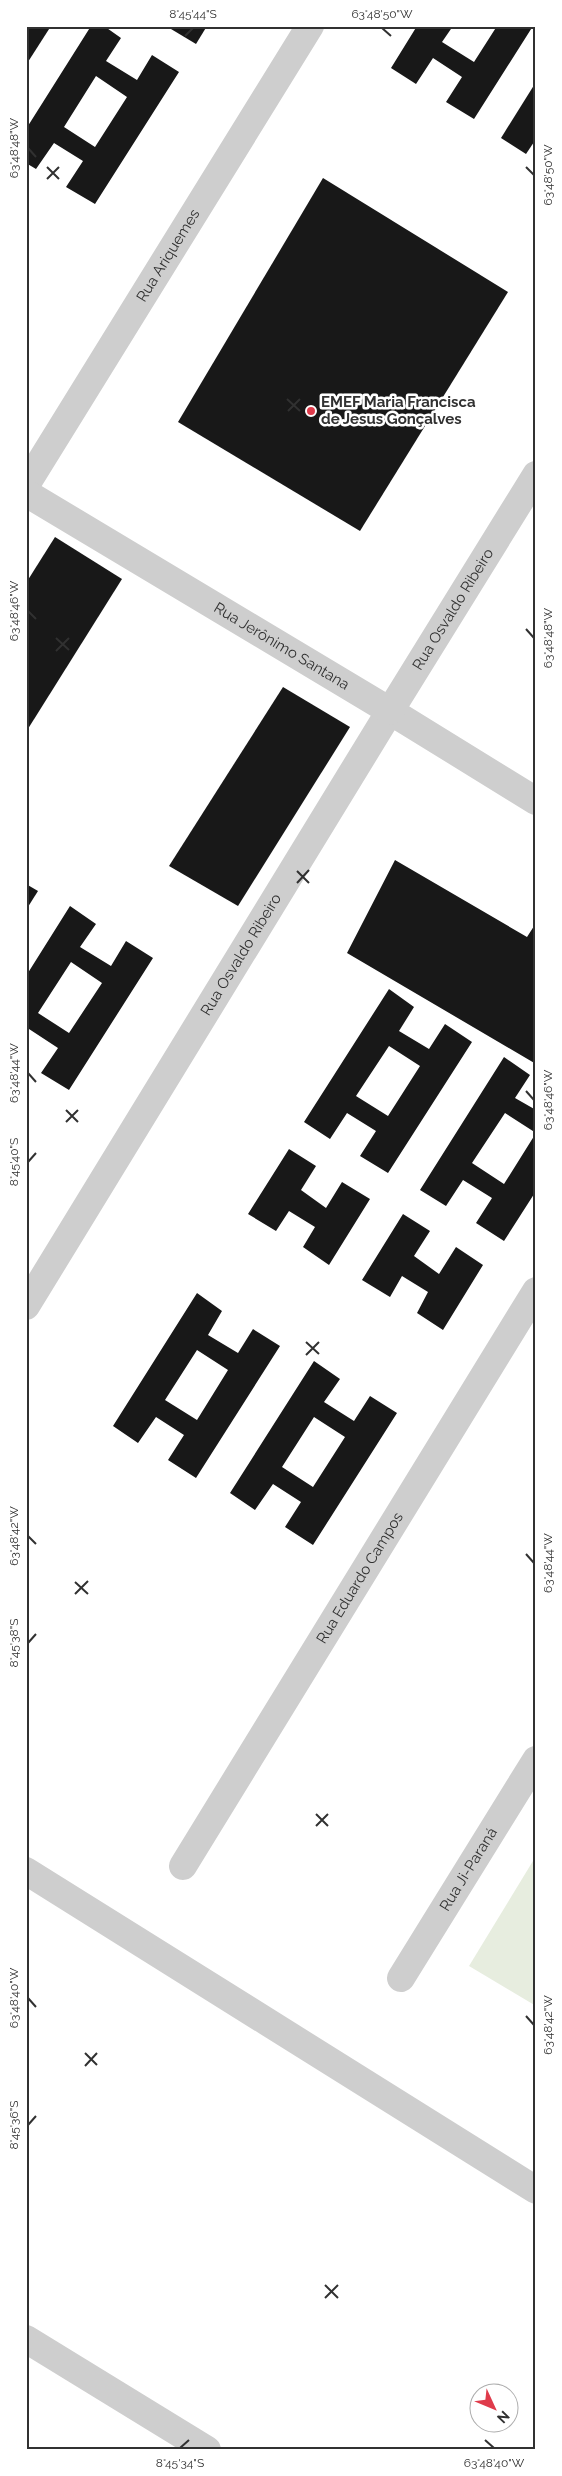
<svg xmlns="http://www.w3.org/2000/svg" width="562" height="2476" viewBox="0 0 562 2476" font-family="Raleway,sans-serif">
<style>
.green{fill:#e7eddf}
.building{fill:#181818;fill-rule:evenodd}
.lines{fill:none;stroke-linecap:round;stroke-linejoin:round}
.minor{stroke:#cecece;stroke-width:28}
.tertiary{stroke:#cecece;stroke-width:28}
.ticks{fill:none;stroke:#313131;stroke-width:2}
.poi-dot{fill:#df3b4b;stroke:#fff;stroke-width:2}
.labels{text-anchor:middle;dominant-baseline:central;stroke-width:5;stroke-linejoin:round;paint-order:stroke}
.street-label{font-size:15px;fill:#313131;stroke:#fff}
.poi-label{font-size:15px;font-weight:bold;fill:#313131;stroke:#fff;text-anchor:start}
.neatline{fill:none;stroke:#313131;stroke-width:2}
.ticks-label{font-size:12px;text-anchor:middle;fill:#313131}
</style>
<rect width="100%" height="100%" fill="#fff"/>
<!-- green -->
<path class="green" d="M536,1856V2006L469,1966Z"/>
<!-- building -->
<g class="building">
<path d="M26,26H51L26,65Z"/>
<path d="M91,26H104L121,38L106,61L137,80L152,55L179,72L95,204L66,187L83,161L54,143L36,169L26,163V129ZM96,76L127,97L95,147L64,127Z"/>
<path d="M166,26H207L196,44Z"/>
<path d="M417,26H453L442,42L474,62L497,26H533L474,119L446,102L462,77L433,58L416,84L391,68Z"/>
<path d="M536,82V139L526,154L501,138Z"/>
<path d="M323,178L508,292L360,531L178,422Z"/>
<path d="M55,537L122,579L26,732V583Z"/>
<path d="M283,687L350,727L238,906L169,866Z"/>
<path d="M395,860L527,937L536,923V1064L347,953Z"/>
<path d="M26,884L38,891L26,910Z"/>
<path d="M70,906L96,924L80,947L111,966L126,941L153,958L69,1090L41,1073L58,1048L29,1029L26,1033V976ZM71,962L102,983L69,1033L38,1013Z"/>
<path d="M389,989L414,1007L399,1031L429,1049L445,1024L472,1042L388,1173L360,1156L376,1131L347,1113L330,1139L304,1122ZM389,1046L420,1066L388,1116L356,1096Z"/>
<path d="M504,1057L530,1075L515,1098L536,1110V1133L505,1113L472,1163L504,1184L536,1133V1191L504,1241L476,1223L492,1198L463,1180L446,1206L420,1190Z"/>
<path d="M289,1149L316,1166L301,1190L326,1208L342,1182L370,1199L329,1265L303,1247L315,1227L289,1211L276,1231L248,1214Z"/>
<path d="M403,1214L430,1231L414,1256L439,1274L456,1247L483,1265L443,1330L417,1313L428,1292L402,1276L390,1297L362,1280Z"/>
<path d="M197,1293L222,1311L208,1335L238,1353L253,1329L280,1346L196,1478L168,1460L184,1435L156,1417L138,1443L113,1426ZM197,1350L228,1370L197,1420L165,1400Z"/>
<path d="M314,1361L340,1379L324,1402L354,1421L370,1396L397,1413L313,1545L285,1527L301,1502L273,1484L255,1510L230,1493ZM314,1417L345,1437L313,1487L282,1467Z"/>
</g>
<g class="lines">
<!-- minor -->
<g class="minor">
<path id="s1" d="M26,485L310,26"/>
<path id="s2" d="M26,1306L390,711L536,801"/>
<path id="s3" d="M183,1866L536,1291"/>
<path d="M26,1871L536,2190"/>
<path id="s4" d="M401,1978L536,1760"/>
<path d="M26,2339L207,2450"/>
</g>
<!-- tertiary -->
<path class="tertiary" id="s5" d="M26,493L390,711L536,475"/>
</g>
<!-- ticks -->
<path class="ticks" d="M382,28L391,36M185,36L193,28M28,148L36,157M47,167L59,179M526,167L534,175M47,179L59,167M287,399L300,411M288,411L300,399M28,611L36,619M526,629L534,638M56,638L69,650M56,651L69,638M297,871L309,883M297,883L309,870M28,1073L36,1082M526,1091L534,1100M66,1110L78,1122M66,1122L78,1110M28,1162L36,1153M306,1342L319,1354M306,1355L319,1342M28,1536L36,1544M526,1554L534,1563M75,1582L88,1594M75,1594L88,1581M28,1643L36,1634M316,1814L328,1826M316,1826L328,1814M28,1998L36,2007M526,2016L534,2025M85,2053L97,2065M85,2066L97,2053M28,2125L36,2116M325,2285L338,2298M325,2298L338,2285M485,2440L494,2448M180,2448L189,2440"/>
<!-- markers -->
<circle class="poi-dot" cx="311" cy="411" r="5"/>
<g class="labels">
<!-- street labels -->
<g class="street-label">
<text stroke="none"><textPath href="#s1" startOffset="270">Rua Ariquemes</textPath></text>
<text stroke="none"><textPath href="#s5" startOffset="544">Rua Osvaldo Ribeiro</textPath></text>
<text stroke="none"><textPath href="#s5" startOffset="298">Rua Jerônimo Santana</textPath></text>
<text stroke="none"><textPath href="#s2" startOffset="412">Rua Osvaldo Ribeiro</textPath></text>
<text stroke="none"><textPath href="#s3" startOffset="338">Rua Eduardo Campos</textPath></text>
<text stroke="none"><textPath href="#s4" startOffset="128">Rua Ji-Paraná</textPath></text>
</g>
<!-- poi labels -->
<g class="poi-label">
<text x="321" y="402">EMEF Maria Francisca<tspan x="321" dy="17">de Jesus Gonçalves</tspan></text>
</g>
</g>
<!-- border -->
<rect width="562" height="2476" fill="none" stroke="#ffffff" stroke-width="55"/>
<!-- north arrow -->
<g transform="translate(494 2408) rotate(134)"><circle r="24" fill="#ffffff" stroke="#adadad"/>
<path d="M0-4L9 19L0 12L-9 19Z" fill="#df3b4b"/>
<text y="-8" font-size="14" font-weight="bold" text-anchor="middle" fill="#313131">N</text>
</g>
<rect x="28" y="28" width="506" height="2420" class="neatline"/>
<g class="ticks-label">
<text x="193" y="18">8°45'44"S</text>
<text x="382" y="18">63°48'50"W</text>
<text transform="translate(14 148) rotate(-90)" y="4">63°48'48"W</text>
<text transform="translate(548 175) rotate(-90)" y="4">63°48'50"W</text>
<text transform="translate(14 611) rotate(-90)" y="4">63°48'46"W</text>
<text transform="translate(548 638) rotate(-90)" y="4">63°48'48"W</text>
<text transform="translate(14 1073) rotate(-90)" y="4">63°48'44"W</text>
<text transform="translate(548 1100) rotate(-90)" y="4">63°48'46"W</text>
<text transform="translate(14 1162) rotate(-90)" y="4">8°45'40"S</text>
<text transform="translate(14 1536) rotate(-90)" y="4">63°48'42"W</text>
<text transform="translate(548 1563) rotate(-90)" y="4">63°48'44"W</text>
<text transform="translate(14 1643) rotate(-90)" y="4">8°45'38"S</text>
<text transform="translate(14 1998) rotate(-90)" y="4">63°48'40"W</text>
<text transform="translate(548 2025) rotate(-90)" y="4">63°48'42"W</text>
<text transform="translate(14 2125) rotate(-90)" y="4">8°45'36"S</text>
<text x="180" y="2467">8°45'34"S</text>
<text x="494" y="2467">63°48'40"W</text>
</g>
</svg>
